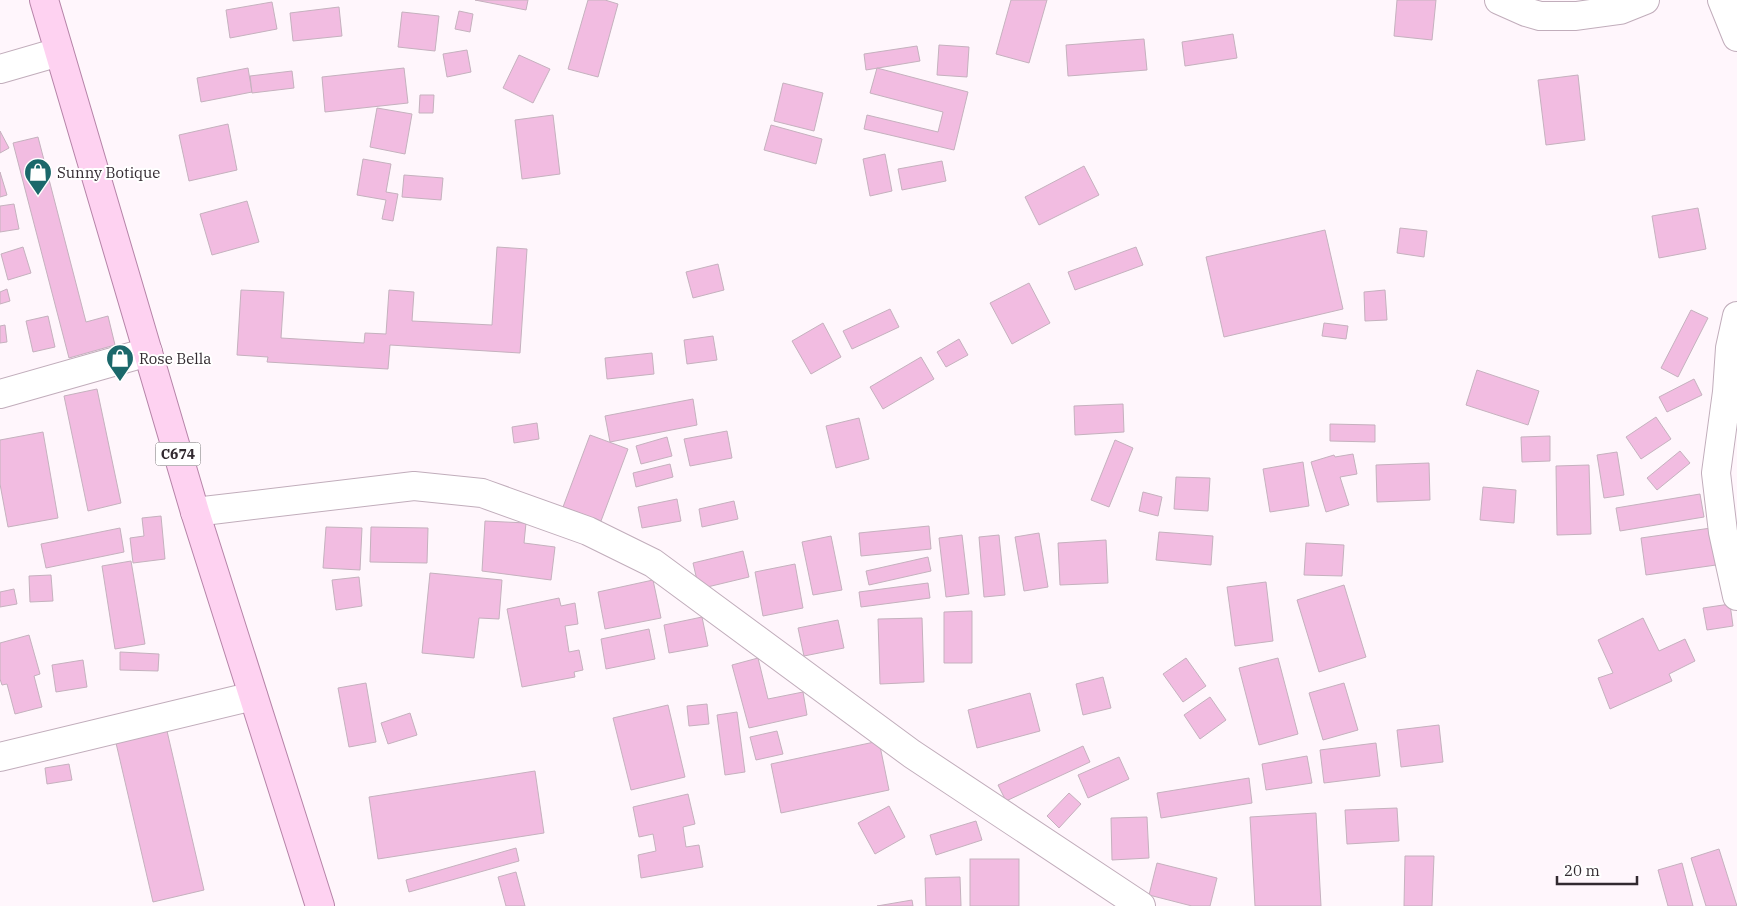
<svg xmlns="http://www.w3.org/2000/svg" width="1737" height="906" viewBox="0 0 1737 906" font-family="'IBM Plex Serif',serif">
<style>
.building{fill:#f2bce1;stroke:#c5b1be}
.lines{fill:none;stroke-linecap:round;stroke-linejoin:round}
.minor-casing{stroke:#c1adbb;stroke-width:30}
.major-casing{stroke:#b684a8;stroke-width:30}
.minor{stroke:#fff;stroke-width:28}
.major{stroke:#fed2f1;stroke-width:28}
.labels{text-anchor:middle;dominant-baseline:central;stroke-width:4;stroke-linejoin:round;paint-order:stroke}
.shield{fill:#fff;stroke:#706a6e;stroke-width:1}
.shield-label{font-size:14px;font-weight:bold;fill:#322a30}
.poi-label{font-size:15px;fill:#322a30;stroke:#fff;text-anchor:start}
</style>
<rect width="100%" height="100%" fill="#fff6fc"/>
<!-- building -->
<g class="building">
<path d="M475,0H528L526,10Z"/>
<path d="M588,0H605L618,4L598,77L568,69Z"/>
<path d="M1011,0H1047L1029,63L996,54Z"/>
<path d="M1397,0H1436L1432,40L1394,36Z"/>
<path d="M272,2L277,29L230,38L226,10Z"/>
<path d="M339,7L342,36L293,41L290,13Z"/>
<path d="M459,11L473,14L470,32L455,29Z"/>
<path d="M402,12L439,16L435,51L398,47Z"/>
<path d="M1233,34L1237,58L1185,66L1182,42Z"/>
<path d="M1144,39L1147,70L1068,76L1066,45Z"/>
<path d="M939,45L969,47L967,77L937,75Z"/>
<path d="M917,46L920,61L866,70L864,54Z"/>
<path d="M467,50L471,72L447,77L443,54Z"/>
<path d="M519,55L550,69L533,103L503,88Z"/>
<path d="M248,68L252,92L201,102L197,78Z"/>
<path d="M404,68L408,103L325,112L322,77Z"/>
<path d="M877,68L968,92L954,150L864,129L867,115L938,132L943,112L870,93Z"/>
<path d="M292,71L294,88L252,93L250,76Z"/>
<path d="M1578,75L1585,140L1546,145L1538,80Z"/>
<path d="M783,83L823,93L814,131L774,121Z"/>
<path d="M420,95H434L433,113H419Z"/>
<path d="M377,108L412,114L405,154L370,147Z"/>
<path d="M553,115L560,174L522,179L515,120Z"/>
<path d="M228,124L237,170L189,181L179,135Z"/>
<path d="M771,125L822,139L816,164L764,150Z"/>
<path d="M0,131L9,148L0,153Z"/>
<path d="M38,137L86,322L108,316L115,345L69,358L13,143Z"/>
<path d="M885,154L892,191L870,196L863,159Z"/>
<path d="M363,159L391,164L386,192L398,194L393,221L382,219L386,200L357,195Z"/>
<path d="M942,161L946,181L902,190L898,169Z"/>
<path d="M1084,166L1099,195L1039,225L1025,197Z"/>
<path d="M0,172L7,195L0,197Z"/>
<path d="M404,175L443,178L441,200L402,197Z"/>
<path d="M247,201L259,242L212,255L200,214Z"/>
<path d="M14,204L19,229L0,232V206Z"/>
<path d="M1698,208L1706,249L1659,258L1652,216Z"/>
<path d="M1400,228L1427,231L1424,257L1397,253Z"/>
<path d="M1325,230L1343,309L1224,337L1206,257Z"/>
<path d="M23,247L31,273L8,280L1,254Z"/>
<path d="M497,247L527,249L520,353L390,345L388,369L267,362L268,357L237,355L241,290L284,292L281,338L364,343L365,333L386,334L389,290L414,292L412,321L492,325Z"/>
<path d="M1136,247L1143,265L1075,290L1068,272Z"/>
<path d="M718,264L724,290L693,298L686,272Z"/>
<path d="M1029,283L1050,323L1012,344L990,303Z"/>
<path d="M7,289L10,301L0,304V292Z"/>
<path d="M1385,290L1387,320L1365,321L1364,292Z"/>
<path d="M890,309L899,327L852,349L843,331Z"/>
<path d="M1691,310L1708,318L1678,377L1661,368Z"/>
<path d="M48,316L55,347L33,352L26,321Z"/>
<path d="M823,323L841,357L811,374L792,341Z"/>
<path d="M1324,323L1348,326L1346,339L1322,336Z"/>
<path d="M5,325L7,342L0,343V326Z"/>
<path d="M713,336L717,360L687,364L684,340Z"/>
<path d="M959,339L968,355L946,367L937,352Z"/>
<path d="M652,353L654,374L607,379L605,358Z"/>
<path d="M921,357L934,379L883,409L870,387Z"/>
<path d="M1477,370L1539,391L1528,425L1466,405Z"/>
<path d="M1694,379L1702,395L1667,412L1659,397Z"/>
<path d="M97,389L121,503L88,511L64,396Z"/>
<path d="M693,399L697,425L610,442L605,416Z"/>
<path d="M1123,404L1124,432L1075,435L1074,406Z"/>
<path d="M1656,417L1671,439L1641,459L1626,437Z"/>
<path d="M859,418L869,459L836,468L826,426Z"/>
<path d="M537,423L539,439L514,443L512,427Z"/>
<path d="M1330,424L1375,425V442L1330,441Z"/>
<path d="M727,431L732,458L690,466L684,439Z"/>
<path d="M43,432L58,518L8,527L0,484V440Z"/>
<path d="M590,435L628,449L601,521L563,507Z"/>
<path d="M1550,436V461L1522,462L1521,437Z"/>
<path d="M667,437L672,456L641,464L636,446Z"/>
<path d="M1115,440L1133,448L1109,507L1091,500Z"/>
<path d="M1680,451L1690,463L1657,490L1647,478Z"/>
<path d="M1617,452L1624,495L1604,498L1597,455Z"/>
<path d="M1353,454L1357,474L1340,477L1349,505L1326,512L1311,462L1334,455L1335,457Z"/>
<path d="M1303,462L1309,506L1270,512L1263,469Z"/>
<path d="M1429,463L1430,500L1377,502L1376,465Z"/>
<path d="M670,464L673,477L636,487L633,473Z"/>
<path d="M1589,465L1591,534L1557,535L1556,466Z"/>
<path d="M1176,477L1210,478L1208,511L1174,509Z"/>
<path d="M1483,487L1516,490L1514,523L1480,520Z"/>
<path d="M1143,492L1162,497L1158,516L1139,511Z"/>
<path d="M1700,494L1704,517L1620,531L1616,508Z"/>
<path d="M677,499L681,521L642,528L638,507Z"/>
<path d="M734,501L738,519L702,527L699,509Z"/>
<path d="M161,516L165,559L133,563L130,538L144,536L142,518Z"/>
<path d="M485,521L526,523L524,543L555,547L551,580L482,571Z"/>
<path d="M929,526L931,549L861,556L859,533Z"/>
<path d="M326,527L362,528L360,570L323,568Z"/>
<path d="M371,527L428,528L427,563L370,562Z"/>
<path d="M120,528L124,552L46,568L41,544Z"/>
<path d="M1711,528L1716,565L1646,575L1641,538Z"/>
<path d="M1159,532L1213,536L1211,565L1156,560Z"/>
<path d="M1039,533L1048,587L1024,591L1015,537Z"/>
<path d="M962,535L969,594L946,597L939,538Z"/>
<path d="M999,535L1005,595L984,597L979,537Z"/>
<path d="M831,536L842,590L813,595L802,542Z"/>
<path d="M1106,540L1108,583L1060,585L1058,543Z"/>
<path d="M1306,543L1344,545L1342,576L1304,575Z"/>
<path d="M743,551L749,577L699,589L693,563Z"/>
<path d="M928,557L931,571L869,585L866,571Z"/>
<path d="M131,561L145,644L115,649L102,566Z"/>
<path d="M795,564L803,608L763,616L755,572Z"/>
<path d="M430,573L502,580L499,619L479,618L474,658L422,653Z"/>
<path d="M51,575L53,601L30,602L29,576Z"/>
<path d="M359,577L362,606L336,610L332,580Z"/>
<path d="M653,580L661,618L605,629L598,592Z"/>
<path d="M1266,582L1273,641L1235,646L1227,587Z"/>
<path d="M928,583L930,598L861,607L859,592Z"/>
<path d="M1344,585L1366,657L1319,672L1297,600Z"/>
<path d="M14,589L17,604L0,607V592Z"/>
<path d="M559,598L561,606L575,603L578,624L565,626L569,652L579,650L583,670L574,672L575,677L522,687L507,609Z"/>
<path d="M1730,604L1733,626L1707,630L1703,608Z"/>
<path d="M972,611V663H944V612Z"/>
<path d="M702,617L708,646L669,653L664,625Z"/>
<path d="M922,618L924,682L880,684L878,619Z"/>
<path d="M1643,618L1659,651L1685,639L1695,661L1669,674L1672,681L1610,709L1598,678L1613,673L1598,640Z"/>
<path d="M838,620L844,648L804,656L798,628Z"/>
<path d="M649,629L655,659L606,669L601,639Z"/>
<path d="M29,635L40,674L34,676L42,707L15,714L7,684L2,685L0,679V643Z"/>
<path d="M120,652L159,654L158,671L120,670Z"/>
<path d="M758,658L768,699L803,692L807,715L749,728L732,665Z"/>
<path d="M1186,658L1206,686L1183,702L1163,674Z"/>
<path d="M1278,658L1298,734L1259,745L1239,668Z"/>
<path d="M83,660L87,687L56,692L52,665Z"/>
<path d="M1103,677L1111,708L1083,715L1076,684Z"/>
<path d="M366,683L376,742L349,747L338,688Z"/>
<path d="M1344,683L1358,730L1323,740L1309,693Z"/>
<path d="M1030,693L1040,731L977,748L968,710Z"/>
<path d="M1210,697L1226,720L1200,739L1184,715Z"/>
<path d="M707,704L709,724L689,726L687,706Z"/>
<path d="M668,705L685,777L631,790L613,718Z"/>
<path d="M737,712L745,772L725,775L717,715Z"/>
<path d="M410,713L417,735L388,744L381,723Z"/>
<path d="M1439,725L1443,762L1401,767L1397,730Z"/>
<path d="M167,731L204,890L153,902L116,743Z"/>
<path d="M777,731L783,754L756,760L750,737Z"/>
<path d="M879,741L889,790L781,813L771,764Z"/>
<path d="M1376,743L1380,776L1324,783L1320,750Z"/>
<path d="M1083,746L1090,762L1006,801L998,785Z"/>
<path d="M1307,756L1312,783L1266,790L1262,764Z"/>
<path d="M1119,757L1129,779L1088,798L1078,775Z"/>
<path d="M69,764L72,780L47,784L45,768Z"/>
<path d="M535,771L544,833L378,859L369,797Z"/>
<path d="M1249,778L1252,803L1161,818L1157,793Z"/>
<path d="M1069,793L1081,804L1059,828L1047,816Z"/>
<path d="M688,794L695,824L683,827L686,847L699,845L703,867L641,878L638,855L656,851L653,834L639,837L633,807Z"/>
<path d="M889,806L905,837L875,854L858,823Z"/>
<path d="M1397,808L1399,841L1347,844L1345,810Z"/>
<path d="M1316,813L1321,906H1255L1250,817Z"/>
<path d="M1147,817L1149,858L1112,860L1111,818Z"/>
<path d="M976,821L982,840L936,855L930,835Z"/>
<path d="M516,848L519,861L409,892L406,880Z"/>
<path d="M1719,849L1737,906H1706L1691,858Z"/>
<path d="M1405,856H1434L1432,906H1404Z"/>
<rect x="970" y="859" width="49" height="47"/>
<path d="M1157,863L1217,878L1210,906H1192L1149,895Z"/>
<path d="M1682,863L1693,906H1668L1658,870Z"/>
<path d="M516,872L525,906H506L498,877Z"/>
<path d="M960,877L961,906H926L925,878Z"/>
<path d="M912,900L913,906H877Z"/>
</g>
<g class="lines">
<!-- minor casing -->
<g class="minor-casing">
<g id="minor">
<path d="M1499,0L1526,12L1540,16H1576L1620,10L1645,0"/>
<path d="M1722,0L1737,37"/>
<path d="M0,69L59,52"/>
<path d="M1737,316L1730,348L1727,392L1716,473L1723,532L1737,596"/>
<path d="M0,394L148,352"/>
<path d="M195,512L414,486L482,493L588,531L653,563L912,754L1141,906"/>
<path d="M0,757L253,696"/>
</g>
</g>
<!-- major casing -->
<g class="major-casing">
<path id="major" d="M44,0L195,512L320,906"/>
</g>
<!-- minor -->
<use href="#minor" class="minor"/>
<!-- major -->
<use href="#major" class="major"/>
</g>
<!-- icons -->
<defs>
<g id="shop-pin" transform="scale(1.4375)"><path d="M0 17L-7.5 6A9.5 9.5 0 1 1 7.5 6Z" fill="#1b686b" stroke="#fff"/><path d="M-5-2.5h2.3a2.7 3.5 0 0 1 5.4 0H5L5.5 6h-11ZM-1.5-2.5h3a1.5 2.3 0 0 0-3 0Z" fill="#fff"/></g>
</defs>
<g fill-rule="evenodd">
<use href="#shop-pin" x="38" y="172"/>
<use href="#shop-pin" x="120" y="358"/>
</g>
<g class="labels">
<!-- shield labels -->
<rect class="shield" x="155.5" y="442.5" width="45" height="23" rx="4"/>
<g class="shield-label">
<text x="178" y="454">C674</text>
</g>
<!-- poi labels -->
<g class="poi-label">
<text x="57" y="172">Sunny Botique</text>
<text x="139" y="358">Rose Bella</text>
</g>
</g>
<!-- scale -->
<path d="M1557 876v8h80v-8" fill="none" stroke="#322a30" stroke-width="2.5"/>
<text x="1564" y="876" font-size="15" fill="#322a30" stroke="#ffffff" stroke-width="4" paint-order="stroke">20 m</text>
</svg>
